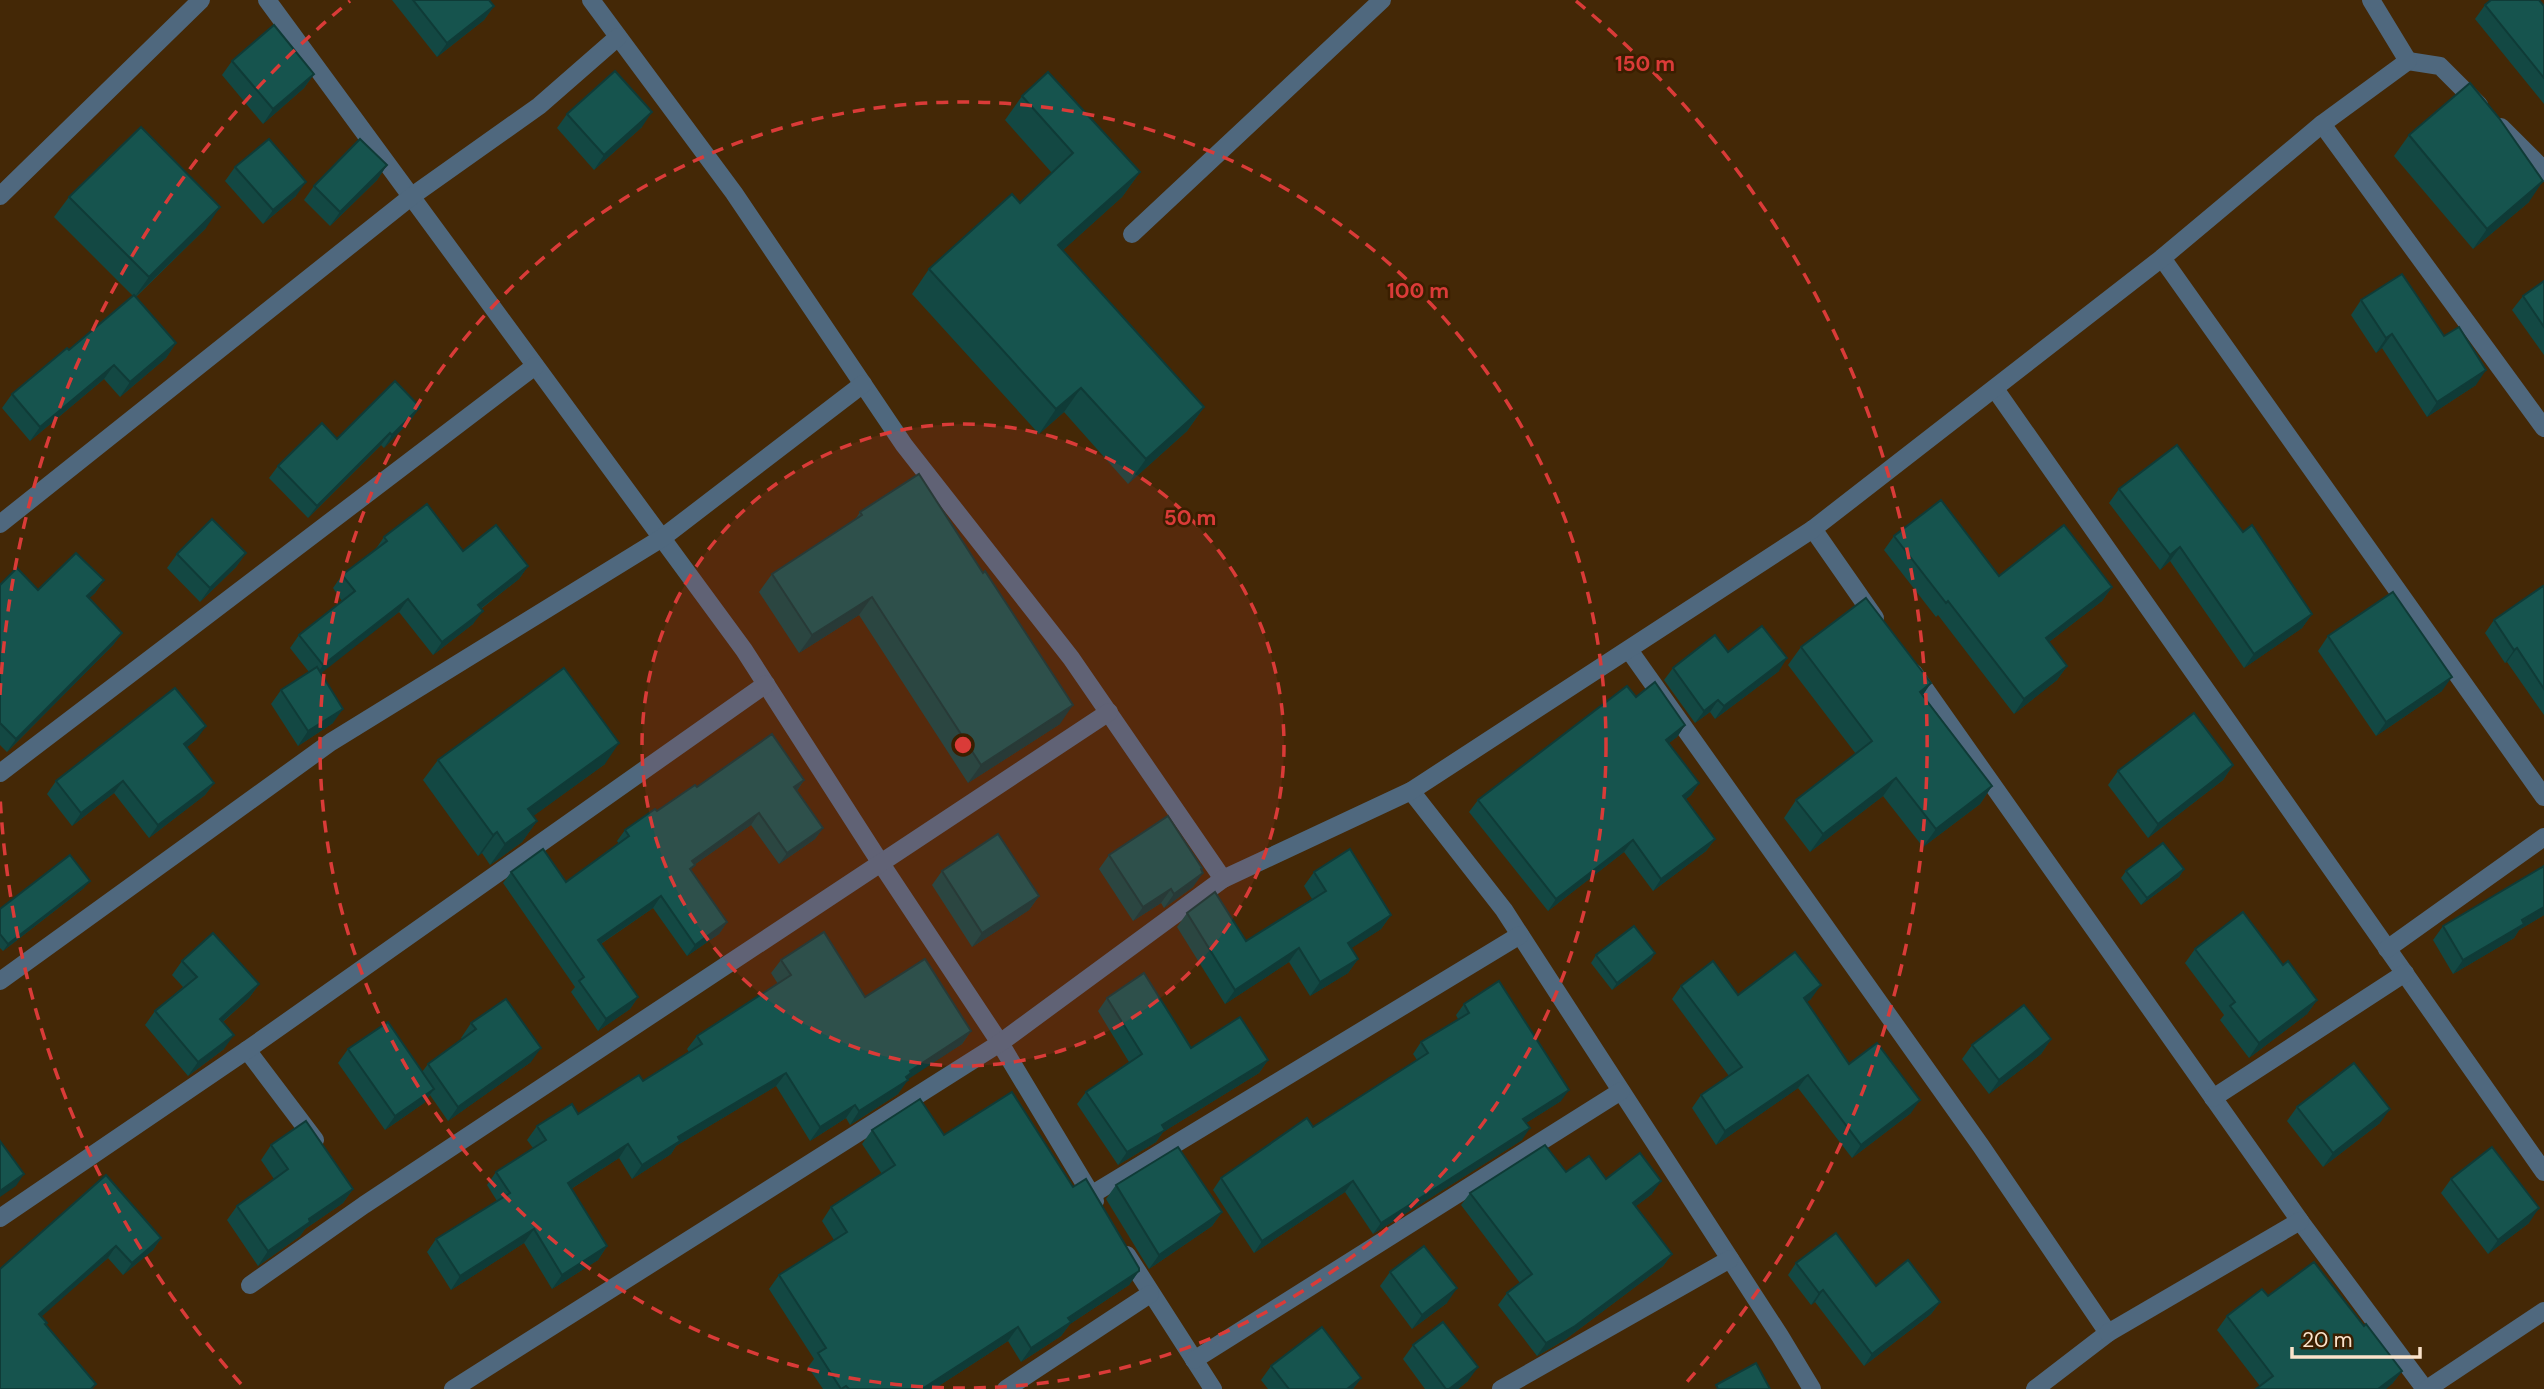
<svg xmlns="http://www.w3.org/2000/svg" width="2544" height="1389" viewBox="0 0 2544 1389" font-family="'DM Sans',sans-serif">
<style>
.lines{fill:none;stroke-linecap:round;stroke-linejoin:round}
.minor{stroke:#4f687e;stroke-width:18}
.wall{fill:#134843}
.shaded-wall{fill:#0f3b37}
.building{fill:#16544e;stroke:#0f3b37;stroke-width:2}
.ring{fill:none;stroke:#da3b38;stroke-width:3.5;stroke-dasharray:12 9}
.centre{fill:#da3b38;stroke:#3a1e00;stroke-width:3.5}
.ring-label{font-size:21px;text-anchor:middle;font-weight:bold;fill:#da3b38;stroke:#3a1e00;stroke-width:5;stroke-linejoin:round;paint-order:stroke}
</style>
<rect width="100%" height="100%" fill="#442806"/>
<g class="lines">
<!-- minor -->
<g class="minor">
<path d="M267,0L744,650L880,862L1000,1043L1095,1201"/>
<path d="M591,0L734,193L904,445L1071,658L1223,879"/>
<path d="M2408,61L2440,66L2479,105"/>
<path d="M2322,124L2544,428"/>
<path d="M2501,127L2537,163L2544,173"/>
<path d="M0,196L201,0"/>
<path d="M1132,234L1382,0"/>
<path d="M2162,258L2544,797"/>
<path d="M1995,389L2544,1172"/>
<path d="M0,524L412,196L539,106L618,37"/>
<path d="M1813,529L1875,618"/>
<path d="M1629,650L1981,1146L2108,1333L2035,1389"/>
<path d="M1913,672L2300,1221L2425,1389"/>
<path d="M0,773L535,366"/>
<path d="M1411,791L1504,910L1780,1336L1812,1389"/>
<path d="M2387,949L2544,837"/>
<path d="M0,981L331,742L662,538L863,384"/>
<path d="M247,1050L315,1140"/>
<path d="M2213,1098L2405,973"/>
<path d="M1091,1195L1520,935"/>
<path d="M0,1218L247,1050L766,684"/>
<path d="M1127,1255L1213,1389"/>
<path d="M250,1285L364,1205L1109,712"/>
<path d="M2108,1333L2300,1221"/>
<path d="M1194,1360L1621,1091"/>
<path d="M453,1389L1000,1043L1223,879L1411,791L1813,529L2162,258L2322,124L2408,61L2371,0"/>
<path d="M1006,1389L1150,1294"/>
<path d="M1501,1389L1730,1259"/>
<path d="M2427,1389L2544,1311"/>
</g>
</g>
<!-- wall -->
<g class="wall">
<path d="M392,0H489L494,6L484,20L437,57Z"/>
<path d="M2485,5L2544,6V104L2475,19Z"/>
<path d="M232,61L314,74L304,88L263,124L222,75Z"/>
<path d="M1022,96L1140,172L1122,197L1063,250L1204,407L1187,431L1128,484L1064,412L1039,434L912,294L929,269L1020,203L1052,173L1005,120Z"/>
<path d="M567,114L642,127L594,170L557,128Z"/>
<path d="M2409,135L2529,202L2473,249L2394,156Z"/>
<path d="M387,165L377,180L330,226L304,200L314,186Z"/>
<path d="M235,167L296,196L263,224L225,181Z"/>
<path d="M69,197L206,228L136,297L176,343L166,358L120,397L104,379L30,441L2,408L12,394L69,350L133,296L54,217Z"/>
<path d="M2544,281V355L2512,310L2523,296Z"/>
<path d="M2361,300L2476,385L2427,417L2382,348L2376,353L2351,315Z"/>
<path d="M411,420L384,448L381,445L308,518L269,478L278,466L337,439Z"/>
<path d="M2119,489L2243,532L2312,614L2302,628L2244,668L2170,561L2160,570L2109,503Z"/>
<path d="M860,512L1060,724L968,783L859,615L799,653L759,592L772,574L855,520Z"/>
<path d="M1894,536L1999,576L2112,587L2102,601L2049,642L2067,666L2057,680L2014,714L1938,615L1936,617L1884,550Z"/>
<path d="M384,537L463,551L528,566L519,579L481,609L473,624L433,655L399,612L320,673L333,723L298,746L271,704L281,690L309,672L290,648L299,635L342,601L333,588L342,575L375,550Z"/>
<path d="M246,553L236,567L200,602L167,568L177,554Z"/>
<path d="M104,580L95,593L89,598L122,633L113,645L7,752L0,745V585L38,590Z"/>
<path d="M2544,588V715L2507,662L2505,663L2485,633L2494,620Z"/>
<path d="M2328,636L2442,691L2376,736L2318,651Z"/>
<path d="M1801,647L1923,695L1992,786L1980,804L1923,847L1883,796L1810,852L1784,818L1796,800L1856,754L1788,665Z"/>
<path d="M1728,652L1779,671L1715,719L1710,712L1695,723L1664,680L1673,668Z"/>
<path d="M1636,697L1685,725L1677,737L1669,743L1699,783L1691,795L1686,799L1715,839L1706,851L1653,891L1624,852L1548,911L1469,812L1478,800Z"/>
<path d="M197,739L187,747L214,783L205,795L149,838L114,793L72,826L47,794L56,781Z"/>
<path d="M438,760L605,764L533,816L537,821L522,842L490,865L482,853L478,856L423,780Z"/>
<path d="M2233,765L2223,780L2148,838L2108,785L2118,771Z"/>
<path d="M804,780L797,791L823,828L815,839L779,864L751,825L694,865L691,870L727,922L719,934L687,956L653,908L601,944L638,997L630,1009L598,1031L571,992L575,987L503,883L511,872L566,882L619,844L617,841L625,830L697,787Z"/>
<path d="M1109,855L1201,870L1193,887L1164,908L1161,903L1133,921L1099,869Z"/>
<path d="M2544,866V915L2519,930L2514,938L2453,974L2433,940L2443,926Z"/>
<path d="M2184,869L2179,877L2141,905L2121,878L2126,871Z"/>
<path d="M942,871L1039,896L1029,910L972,947L932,885Z"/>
<path d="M1314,872L1391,915L1381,929L1351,948L1358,959L1348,973L1310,996L1289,962L1225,1004L1177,927L1187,913L1246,941L1312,899L1304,886Z"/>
<path d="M84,888L3,951L0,948V909Z"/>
<path d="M2195,949L2283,965L2317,1000L2307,1014L2249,1058L2220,1020L2224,1015L2185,963Z"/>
<path d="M1655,953L1650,961L1612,990L1591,963L1596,955Z"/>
<path d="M781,960L865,997L971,1031L962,1044L907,1079L898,1094L850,1125L846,1118L810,1141L776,1086L676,1146L671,1154L632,1179L619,1158L571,1189L607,1246L598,1260L552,1289L524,1243L451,1290L427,1252L436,1239L497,1201L487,1185L496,1172L533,1148L527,1140L537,1126L578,1114L643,1081L689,1052L687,1049L697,1036L778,984L771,973Z"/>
<path d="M182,961L259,984L249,998L223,1022L224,1049L188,1076L145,1025L155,1011L183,987L172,975Z"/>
<path d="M1681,986L1738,995L1811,999L1807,1002L1849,1064L1911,1113L1852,1158L1798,1088L1716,1145L1692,1108L1701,1095L1729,1076L1672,999Z"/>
<path d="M1107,998L1191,1048L1268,1060L1259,1073L1163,1132L1156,1142L1118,1165L1077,1104L1086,1092L1129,1062L1098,1011Z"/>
<path d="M1464,1004L1561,1101L1526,1123L1522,1140L1373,1234L1345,1192L1254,1253L1213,1190L1221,1178L1313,1127L1417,1060L1413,1054L1421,1042L1458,1019L1456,1015Z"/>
<path d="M471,1023L531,1062L448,1121L430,1095L424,1103L385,1130L338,1063L348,1049L422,1072L428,1064L462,1039L461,1038Z"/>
<path d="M2051,1039L2041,1054L1989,1094L1962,1059L1972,1045Z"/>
<path d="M2297,1107L2380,1123L2323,1167L2287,1121Z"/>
<path d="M872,1130L944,1135L1073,1187L1139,1271L1129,1285L1070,1324L1061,1336L1021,1362L1008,1341L934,1389H823L808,1367L814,1359L769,1289L779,1275L834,1240L822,1221L831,1207L882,1174L862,1144Z"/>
<path d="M271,1145L353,1189L343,1203L305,1229L300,1236L258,1266L227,1220L237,1206L274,1179L261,1160Z"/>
<path d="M1566,1172L1606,1179L1652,1194L1636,1206L1672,1254L1663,1266L1566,1339L1537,1356L1498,1305L1507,1293L1520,1283L1461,1205L1470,1193Z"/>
<path d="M2451,1179L2529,1223L2488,1254L2441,1193Z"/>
<path d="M1116,1185L1222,1212L1212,1226L1149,1269L1106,1199Z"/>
<path d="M161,1238L153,1250L123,1275L108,1258L41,1316L45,1325L0,1269Z"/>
<path d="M1796,1263L1876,1286L1940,1302L1931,1314L1864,1366L1815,1302L1811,1305L1788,1275Z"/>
<path d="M1390,1272L1447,1303L1412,1329L1380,1286Z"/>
<path d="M2268,1296L2364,1326L2402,1371L2392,1384L2260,1386L2217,1330L2227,1316Z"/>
<path d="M1413,1345L1468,1381L1458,1389H1425L1403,1359Z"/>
<path d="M1271,1366L1361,1378L1353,1389H1268L1261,1380Z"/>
</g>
<!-- shaded-wall -->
<g class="shaded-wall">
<path d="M494,6L484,20L437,57L447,43Z"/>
<path d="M314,74L304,88L263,124L273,109Z"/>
<path d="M652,112L642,127L594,170L604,155Z"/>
<path d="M387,165L377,180L330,226L340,212Z"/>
<path d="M1140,172L1122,197L1041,270L1058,245Z"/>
<path d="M2543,181L2529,202L2473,249L2487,229Z"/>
<path d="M306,182L296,196L263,224L273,210Z"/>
<path d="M220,207L206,228L134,298L149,277Z"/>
<path d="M2392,334L2382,348L2376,353L2386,338Z"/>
<path d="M176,343L166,358L120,397L130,382Z"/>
<path d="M114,365L104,379L30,441L40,427Z"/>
<path d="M2486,370L2476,385L2427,417L2437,402Z"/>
<path d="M1081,388L1064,412L1039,434L1056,409Z"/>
<path d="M420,407L411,420L384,448L392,435Z"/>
<path d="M1204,407L1187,431L1128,484L1146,459Z"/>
<path d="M390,433L381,445L308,518L317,506Z"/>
<path d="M2180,547L2170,561L2160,570L2170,555Z"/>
<path d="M246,553L236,567L200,602L210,588Z"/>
<path d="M528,566L519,579L468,618L478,605Z"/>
<path d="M104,580L95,593L78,609L87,596Z"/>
<path d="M2112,587L2102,601L2036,652L2046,638Z"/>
<path d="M872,597L859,615L799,653L812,635Z"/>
<path d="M408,599L399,612L314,679L323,665Z"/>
<path d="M483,611L473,624L433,655L442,642Z"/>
<path d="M2312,614L2302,628L2244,668L2254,654Z"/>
<path d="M122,633L113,645L7,752L16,739Z"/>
<path d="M2517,648L2507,662L2505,663L2514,650Z"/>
<path d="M1787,658L1779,671L1715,719L1724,706Z"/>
<path d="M2067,666L2057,680L2014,714L2024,699Z"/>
<path d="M2452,677L2442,691L2376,736L2386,722Z"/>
<path d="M1931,683L1919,701L1920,692Z"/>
<path d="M1718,700L1710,712L1695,723L1704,711Z"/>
<path d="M1073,705L1060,724L968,783L981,765Z"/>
<path d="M343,709L333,723L298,746L308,731Z"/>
<path d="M1685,725L1677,737L1657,752L1666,740Z"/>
<path d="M206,726L197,739L175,757L184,744Z"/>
<path d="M619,743L605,764L514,830L528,809Z"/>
<path d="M2233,765L2223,780L2148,838L2158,824Z"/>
<path d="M1896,778L1883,796L1810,852L1823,834Z"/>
<path d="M804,780L796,792L794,787Z"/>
<path d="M123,781L114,793L72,826L81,813Z"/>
<path d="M214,783L205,795L149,838L158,825Z"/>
<path d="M1699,783L1691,795L1675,808L1683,796Z"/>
<path d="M1992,786L1980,804L1923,847L1936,829Z"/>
<path d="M759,813L751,825L684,872L692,861Z"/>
<path d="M537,821L522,842L490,865L505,844Z"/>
<path d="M823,828L815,839L779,864L787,853Z"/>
<path d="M497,832L482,853L478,856L493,835Z"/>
<path d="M1715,839L1706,851L1653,891L1661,879Z"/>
<path d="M1633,840L1624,852L1548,911L1556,899Z"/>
<path d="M1202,868L1195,879L1203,873L1193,887L1164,908L1174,894Z"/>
<path d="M2184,869L2179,877L2141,905L2147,898Z"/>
<path d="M90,881L84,888L3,951L8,944Z"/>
<path d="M1171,889L1161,903L1133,921L1143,907Z"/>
<path d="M661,896L653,908L590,951L598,940Z"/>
<path d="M1039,896L1029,910L972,947L982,933Z"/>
<path d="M2544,907V915L2519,930L2514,938L2453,974L2463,960Z"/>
<path d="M1391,915L1381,929L1338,957L1348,943Z"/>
<path d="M727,922L719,934L687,956L695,945Z"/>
<path d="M1299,948L1289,962L1225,1004L1235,990Z"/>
<path d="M1655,953L1650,961L1612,990L1617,983Z"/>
<path d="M1358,959L1348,973L1310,996L1320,982Z"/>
<path d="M259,984L249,998L210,1033L220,1019Z"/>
<path d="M1821,985L1811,999L1795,1011L1804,998Z"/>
<path d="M638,997L630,1009L598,1031L606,1019Z"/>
<path d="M2317,1000L2307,1014L2249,1058L2259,1043Z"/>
<path d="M971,1031L962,1044L907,1080H908L898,1094L850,1125L859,1111L910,1071Z"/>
<path d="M234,1035L224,1049L188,1076L198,1062Z"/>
<path d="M2051,1039L2041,1054L1989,1094L1999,1080Z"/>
<path d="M541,1048L531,1062L448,1121L458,1107Z"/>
<path d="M1268,1060L1259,1073L1163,1132L1156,1142L1118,1165L1127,1152L1162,1125Z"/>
<path d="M786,1073L776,1086L676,1146L671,1154L632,1179L642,1165L678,1137Z"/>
<path d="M1808,1075L1798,1088L1716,1145L1725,1131Z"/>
<path d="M434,1089L424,1103L385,1130L395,1116Z"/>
<path d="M1569,1090L1561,1101L1515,1130L1523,1119Z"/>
<path d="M1920,1100L1911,1113L1852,1158L1861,1145Z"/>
<path d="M855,1105L846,1118L810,1141L820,1127Z"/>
<path d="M2390,1109L2380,1123L2323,1167L2333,1153Z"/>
<path d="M1530,1128L1522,1140L1373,1234L1381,1223Z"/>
<path d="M628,1144L619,1158L558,1197L568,1183Z"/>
<path d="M24,1174L16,1186L0,1197V1191Z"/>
<path d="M1353,1181L1345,1192L1254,1253L1262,1241Z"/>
<path d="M1661,1181L1652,1194L1624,1215L1633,1203Z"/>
<path d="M353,1189L343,1203L305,1229L300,1236L258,1266L268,1251L309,1219Z"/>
<path d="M2539,1208L2529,1223L2488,1254L2498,1240Z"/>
<path d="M1222,1212L1212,1226L1149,1269L1159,1255Z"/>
<path d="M534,1229L524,1243L451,1290L460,1276Z"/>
<path d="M161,1238L153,1250L123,1275L132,1263Z"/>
<path d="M116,1246L108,1258L31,1326L39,1314Z"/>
<path d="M607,1246L598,1260L552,1289L562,1275Z"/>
<path d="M1672,1254L1663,1266L1566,1339L1537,1356L1546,1343Z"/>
<path d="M1139,1271L1129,1285L1070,1324L1061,1336L1021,1362L1031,1348L1068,1318Z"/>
<path d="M1457,1288L1447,1303L1412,1329L1422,1315Z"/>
<path d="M1823,1290L1815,1302L1811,1305L1819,1293Z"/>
<path d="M1940,1302L1931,1314L1864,1366L1872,1354Z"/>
<path d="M1018,1327L1008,1341L934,1389H922Z"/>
<path d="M1478,1367L1468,1381L1458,1389H1449Z"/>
<path d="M2402,1371L2392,1384L2386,1389H2378Z"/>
<path d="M1361,1378L1353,1389H1347Z"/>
</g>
<!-- building -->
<g class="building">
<path d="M413,0H489L494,6L447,43Z"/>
<path d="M2491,0H2539L2544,6V78L2485,5Z"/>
<path d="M274,25L314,74L273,109L232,61Z"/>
<path d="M615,71L652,112L604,155L567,114Z"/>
<path d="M1048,72L1140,172L1058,245L1204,407L1146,459L1081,388L1056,409L929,269L1012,194L1020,203L1073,153L1022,96Z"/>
<path d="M2470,83L2499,118L2543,181L2487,229L2409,135Z"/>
<path d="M141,127L220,207L149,277L69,197Z"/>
<path d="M269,139L306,182L273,210L235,167Z"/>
<path d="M360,139L387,165L340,212L314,186Z"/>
<path d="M2402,274L2444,336L2459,327L2486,370L2437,402L2392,334L2386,338L2361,300Z"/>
<path d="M2544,281V327L2523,296Z"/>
<path d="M134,295L176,343L130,382L114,365L40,427L12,394L67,348L69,350Z"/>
<path d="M395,381L420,407L392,435L390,433L317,506L278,466L322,423L337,439Z"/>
<path d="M2177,445L2243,532L2252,525L2312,614L2254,654L2180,547L2170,555L2119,489Z"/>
<path d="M919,474L983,573L985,571L1073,705L981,765L872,597L812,635L772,574L862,515L860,512Z"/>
<path d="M1941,500L1999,576L2064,525L2112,587L2046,638L2067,666L2024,699L1948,601L1946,603L1894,536Z"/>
<path d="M427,504L463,551L496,525L528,566L478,605L483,611L442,642L408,599L323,665L299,635L355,591L342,575L387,541L384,537Z"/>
<path d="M212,519L246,553L210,588L177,554Z"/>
<path d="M76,553L104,580L87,596L122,633L16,739L0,723V585L17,568L38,590Z"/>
<path d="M2543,586L2544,588V689L2517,648L2514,650L2494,620Z"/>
<path d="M2393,592L2452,677L2386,722L2328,636Z"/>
<path d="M1866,598L1931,683L1920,692L1992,786L1936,829L1896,778L1823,834L1796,800L1872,741L1801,647Z"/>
<path d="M1762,626L1787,658L1724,706L1718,700L1704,711L1673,668L1715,635L1728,652Z"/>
<path d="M317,667L343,709L308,731L281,690Z"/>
<path d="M564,668L619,743L528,809L537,821L505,844L497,832L493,835L438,760Z"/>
<path d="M1655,682L1685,725L1666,740L1699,783L1683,796L1715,839L1661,879L1633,840L1556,899L1478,800L1627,686L1636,697Z"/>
<path d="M175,688L206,726L184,744L214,783L158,825L123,781L81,813L56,781Z"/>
<path d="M2194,713L2233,765L2158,824L2118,771Z"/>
<path d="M772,734L804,780L794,787L823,828L787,853L759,813L692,861L695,865L690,869L727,922L695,945L661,896L598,940L638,997L606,1019L579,981L584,977L511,872L543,849L566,882L629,836L625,830L655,809L657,811L695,785L697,787Z"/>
<path d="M1168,816L1202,868L1201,869L1203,873L1174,894L1171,889L1143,907L1109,855Z"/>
<path d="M998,834L1039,896L982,933L942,871Z"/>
<path d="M2163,843L2184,869L2147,898L2126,871Z"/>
<path d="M1350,849L1391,915L1348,943L1358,959L1320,982L1299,948L1235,990L1187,913L1215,892L1246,941L1326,891L1314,872Z"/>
<path d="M70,855L90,881L8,944L0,934V909Z"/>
<path d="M2544,866V907L2522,920L2524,924L2463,960L2443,926Z"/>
<path d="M2243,912L2283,965L2288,961L2317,1000L2259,1043L2230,1006L2235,1002L2195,949Z"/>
<path d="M1634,926L1655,953L1617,983L1596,955Z"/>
<path d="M824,932L865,997L925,959L971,1031L910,1071L911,1073L906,1077L908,1080L859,1111L855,1105L820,1127L786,1073L678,1137L680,1141L642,1165L628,1144L568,1183L607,1246L562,1275L534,1229L460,1276L436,1239L510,1193L496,1172L546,1140L537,1126L572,1104L578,1114L639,1075L643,1081L702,1044L697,1036L791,975L781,960Z"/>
<path d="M213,933L259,984L220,1019L234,1035L198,1062L155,1011L197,977L182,961Z"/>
<path d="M1795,952L1821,985L1804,998L1849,1064L1877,1043L1920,1100L1861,1145L1808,1075L1725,1131L1701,1095L1742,1067L1681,986L1713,961L1738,995Z"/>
<path d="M1144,973L1191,1048L1240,1017L1268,1060L1162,1125L1165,1130L1127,1152L1086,1092L1142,1054L1107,998Z"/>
<path d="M1499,981L1569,1090L1523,1119L1530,1128L1381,1223L1353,1181L1262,1241L1221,1178L1307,1118L1313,1127L1428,1053L1421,1042L1469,1013L1464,1004Z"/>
<path d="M506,999L541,1048L458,1107L428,1064L476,1029L471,1023Z"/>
<path d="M2024,1005L2051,1039L1999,1080L1972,1045Z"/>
<path d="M388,1022L434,1089L395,1116L348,1049Z"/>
<path d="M2354,1063L2390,1109L2333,1153L2297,1107Z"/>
<path d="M1012,1092L1073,1187L1086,1179L1139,1268V1271L1068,1318L1071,1322L1031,1348L1018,1327L922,1389H849L846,1386L841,1389L818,1353L826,1348L779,1275L847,1232L831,1207L895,1165L872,1130L920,1099L944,1135Z"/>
<path d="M306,1121L353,1189L309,1219L310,1222L268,1251L237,1206L288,1169L271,1145Z"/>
<path d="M0,1141L24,1174L0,1191Z"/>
<path d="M1545,1145L1566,1172L1589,1156L1606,1179L1640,1153L1661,1181L1633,1203L1672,1254L1575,1326L1546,1343L1507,1293L1532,1274L1470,1193Z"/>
<path d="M1178,1147L1222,1212L1159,1255L1116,1185Z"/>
<path d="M2492,1147L2539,1208L2498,1240L2451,1179Z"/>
<path d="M106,1175L161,1238L132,1263L116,1246L39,1314L47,1323L45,1324L96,1384L91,1389H0V1269Z"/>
<path d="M1836,1233L1876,1286L1908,1260L1940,1302L1872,1354L1823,1290L1819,1293L1796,1263Z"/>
<path d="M1424,1246L1457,1288L1422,1315L1390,1272Z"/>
<path d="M2314,1262L2364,1326L2366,1324L2402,1371L2378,1389H2256L2273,1376L2227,1316L2262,1289L2268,1296Z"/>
<path d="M1443,1322L1478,1367L1449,1389H1446L1413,1345Z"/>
<path d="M1322,1327L1361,1378L1347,1389H1289L1271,1366Z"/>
<path d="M1756,1363L1770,1389H1718L1716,1385Z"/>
</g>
<!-- distance rings -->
<circle cx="963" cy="745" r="321" fill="#da3b38" fill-opacity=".12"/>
<g class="ring">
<circle cx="963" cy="745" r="321"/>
<circle cx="963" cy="745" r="643"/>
<path d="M241 1384A964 964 0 0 1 0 795M0 695A964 964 0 0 1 350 1M1576 1A964 964 0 0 1 1685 1384"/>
</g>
<circle cx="963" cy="745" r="10" class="centre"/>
<g class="ring-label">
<text x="1645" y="71">150 m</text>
<text x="1418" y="298">100 m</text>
<text x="1190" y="525">50 m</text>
</g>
<!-- scale -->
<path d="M2292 1347v10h128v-10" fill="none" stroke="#fbe3cb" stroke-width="3.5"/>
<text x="2302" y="1347" font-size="21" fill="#fbe3cb" stroke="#3a1e00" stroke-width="5" paint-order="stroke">20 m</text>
</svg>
